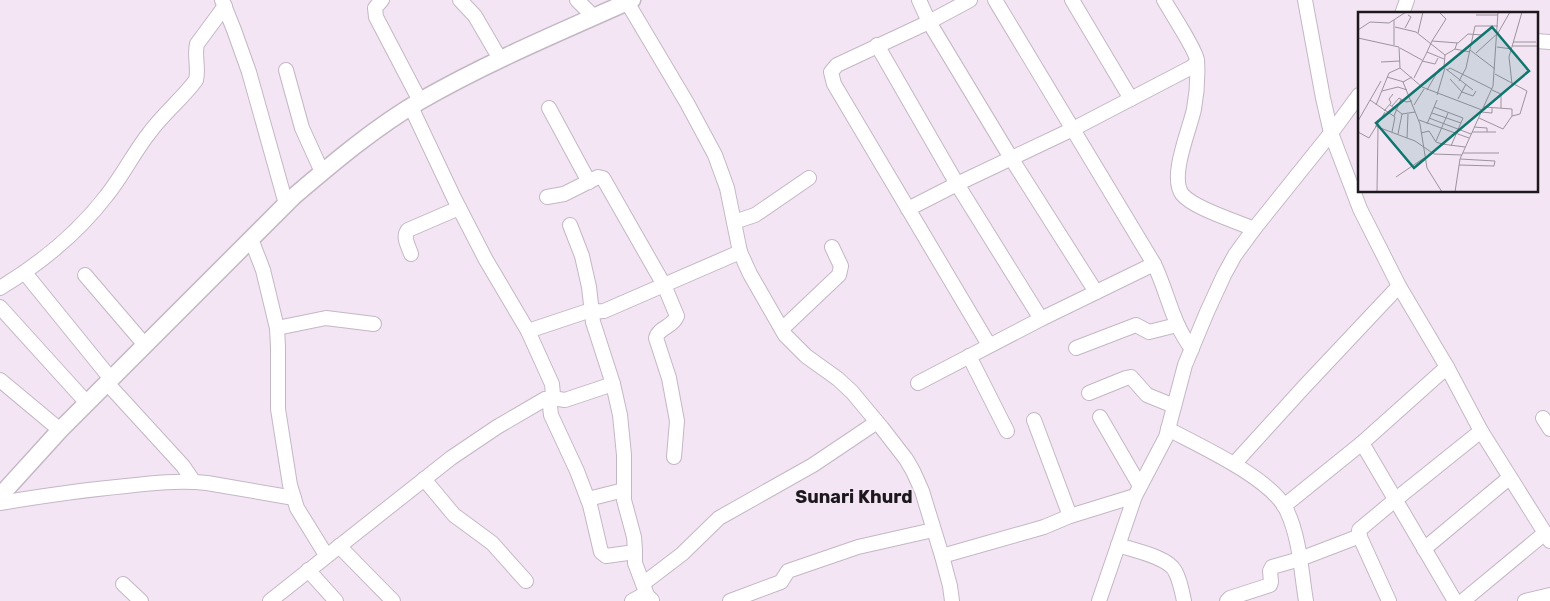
<svg xmlns="http://www.w3.org/2000/svg" width="1550" height="601" viewBox="0 0 1550 601" font-family="Rubik,sans-serif">
<style>
.lines{fill:none;stroke-linecap:round;stroke-linejoin:round}
.minor-casing{stroke:#c4b7c5;stroke-width:16}
.tertiary-casing{stroke:#c4b7c5;stroke-width:19}
.minor{stroke:#fff;stroke-width:14}
.tertiary{stroke:#fff;stroke-width:16}
.labels{text-anchor:middle;dominant-baseline:central;stroke-width:4;stroke-linejoin:round;paint-order:stroke}
.quarter-label{font-size:18px;font-weight:bold;fill:#1c181d;stroke:#f3e5f4}
.inset-road{fill:none;stroke:#9d939e;stroke-width:1}
.view{fill:#0f766e;fill-opacity:0.15;stroke:#0f766e;stroke-width:2.5}
.inset-edge{fill:none;stroke:#1c181d;stroke-width:2.5}
</style>
<rect width="100%" height="100%" fill="#f3e5f4"/>
<g class="lines">
<!-- minor casing -->
<g class="minor-casing">
<g id="minor">
<path d="M222,0L234,30L249,72L286,204"/>
<path d="M382,0L375,8L376,17L420,101"/>
<path d="M460,0L475,16L500,59"/>
<path d="M577,0L594,17"/>
<path d="M919,0L929,22L1011,158L1096,292"/>
<path d="M970,0L929,22L837,65L831,72L834,84L989,345"/>
<path d="M995,0L1154,264C1168,293 1172,323 1192,349"/>
<path d="M1072,0L1131,99"/>
<path d="M1164,0C1170,11 1196,50 1197,60C1198,76 1197,93 1194,109C1190,129 1169,176 1182,194C1193,208 1236,221 1254,229"/>
<path d="M1305,0L1323,98L1331,133L1360,209L1399,286L1447,367L1481,431L1550,541"/>
<path d="M627,2L687,103L715,155L727,188L740,252L750,274L785,335L806,356L838,379L852,392L882,428L906,459L913,471L922,491L942,556L950,586L952,601"/>
<path d="M1402,14L1407,0"/>
<path d="M1536,41L1550,42"/>
<path d="M877,45L957,184L1041,319"/>
<path d="M286,70L302,128L322,172"/>
<path d="M411,107L454,198L486,260L528,331L552,384L553,395L550,406L551,415L577,471L590,505L601,552L606,556L635,552"/>
<path d="M549,108L589,182"/>
<path d="M547,197L564,194L598,177L603,178L664,285L677,316C673,327 659,327 656,338L669,378L677,421L674,457"/>
<path d="M908,209L957,184L1073,129L1192,67L1196,63"/>
<path d="M734,222L755,215L809,178"/>
<path d="M570,225L582,256L589,287L593,322L613,384L620,415L624,455V500L634,537L635,550V563L647,595"/>
<path d="M251,239L263,270L277,328L278,347V409L290,485L297,508L326,555"/>
<path d="M411,254C409,247 402,237 408,230L459,208"/>
<path d="M25,273L111,379"/>
<path d="M85,275L145,345"/>
<path d="M0,288C41,263 78,233 107,195C123,175 134,152 150,132C164,113 182,99 196,80C199,68 194,55 197,44L225,6"/>
<path d="M0,307L87,403"/>
<path d="M277,328L326,318L374,324"/>
<path d="M782,329L839,275L841,266L832,247"/>
<path d="M528,331L585,312L604,311L740,252"/>
<path d="M1076,348L1136,325L1149,332L1177,325"/>
<path d="M969,356L1007,431"/>
<path d="M0,380L60,430"/>
<path d="M107,383L183,466L194,482"/>
<path d="M918,383L1041,319L1154,264"/>
<path d="M1089,393L1126,378L1131,377L1147,395L1174,406"/>
<path d="M1100,417L1140,486"/>
<path d="M1543,418L1550,429"/>
<path d="M1034,420L1070,516"/>
<path d="M1168,429C1200,446 1273,479 1287,511C1300,539 1301,571 1306,601"/>
<path d="M1362,443L1455,601"/>
<path d="M1234,464L1303,388L1399,286"/>
<path d="M424,479L454,515L492,543L526,581"/>
<path d="M588,499L624,490"/>
<path d="M0,503C42,496 84,490 126,486C153,483 180,480 207,483L294,498"/>
<path d="M1284,506L1362,443L1447,367"/>
<path d="M1118,545C1133,550 1168,557 1175,571C1180,580 1182,591 1184,601"/>
<path d="M339,546L393,601"/>
<path d="M1424,549L1509,478"/>
<path d="M942,556L1044,527L1070,516L1135,496"/>
<path d="M308,570L336,601"/>
<path d="M644,583L682,554L719,518L813,465L877,422"/>
<path d="M123,584L141,601"/>
<path d="M270,601L451,458L497,427L545,399L552,398L565,400L613,384"/>
<path d="M632,601L645,594L652,600"/>
<path d="M730,601L781,582L788,571L858,547L933,530"/>
<path d="M1099,601L1135,496L1166,437L1185,365L1207,312L1224,275L1235,255L1254,229L1331,133L1359,95"/>
<path d="M1227,601L1230,598L1270,585L1271,582L1270,571L1272,567L1300,559L1360,536"/>
<path d="M1389,601L1359,535V530L1395,500L1481,431"/>
<path d="M1463,601L1545,533"/>
<path d="M1525,601L1550,595"/>
</g>
</g>
<!-- tertiary casing -->
<g class="tertiary-casing">
<path id="tertiary" d="M0,496L60,430L293,197C333,163 374,128 420,101C488,62 560,32 632,0"/>
</g>
<!-- minor -->
<use href="#minor" class="minor"/>
<!-- tertiary -->
<use href="#tertiary" class="tertiary"/>
</g>
<g class="labels">
<!-- quarter labels -->
<g class="quarter-label">
<text x="854" y="497">Sunari Khurd</text>
</g>
</g>
<!-- overview -->
<g transform="translate(1358 12)">
<rect width="180" height="180" fill="#f3e5f4"/>
<path class="inset-road" d="M118,3H140M37,15L58,20L87,43M47,16L53,5L50,3M0,18L12,10L31,11L48,0M60,21L65,0M0,26L41,35L42,56L64,75L124,98M74,29L88,7L81,0M155,30H178M99,31L97,37L112,40M36,33V8M154,34H180M139,35L154,37M42,36L64,48M112,38L137,57M69,40L74,29L100,31L110,22L125,23M118,41L140,21L152,0M64,49L77,52L80,46M23,50L42,49M88,57L115,78M89,58L92,56L134,77M29,65L46,70M54,65L45,70L62,112L69,156L84,180M56,66L69,40L86,47M92,67L104,80L115,84L118,79M101,69L108,56L117,14H140M154,72L151,45L164,0M69,78L81,57L86,55L87,43L97,37M134,78L143,82V96M24,79L40,75L49,78M79,83L87,56M100,87L108,72M12,88L37,105L34,120M18,93L31,61L42,56M32,93L44,102L57,100M56,93L66,77M34,94L41,86L48,90L54,89M76,95L105,106L93,134M126,95L154,97V104M26,99L33,91L31,87L35,82M123,100L134,101V96M74,101L103,111M36,104L43,87M71,106L113,122M121,106L145,117L154,104L162,102L165,92L169,79L137,62M61,108L111,126M0,109L23,69M69,112L79,88M17,114L57,129L76,142L104,143M116,115L129,116V120M0,120L11,126L27,100M114,120H138M63,121L71,119L78,130L84,132L107,135M40,122L44,102M49,126L50,102M78,129L90,101M105,141H141M101,153L136,154L137,149L102,147M38,165L66,146M19,180L20,115M97,180L102,147L135,74L140,0"/>
<path class="view" d="M134,15L171,59L56,156L18,111Z"/>
<rect width="180" height="180" class="inset-edge"/>
</g>
</svg>
